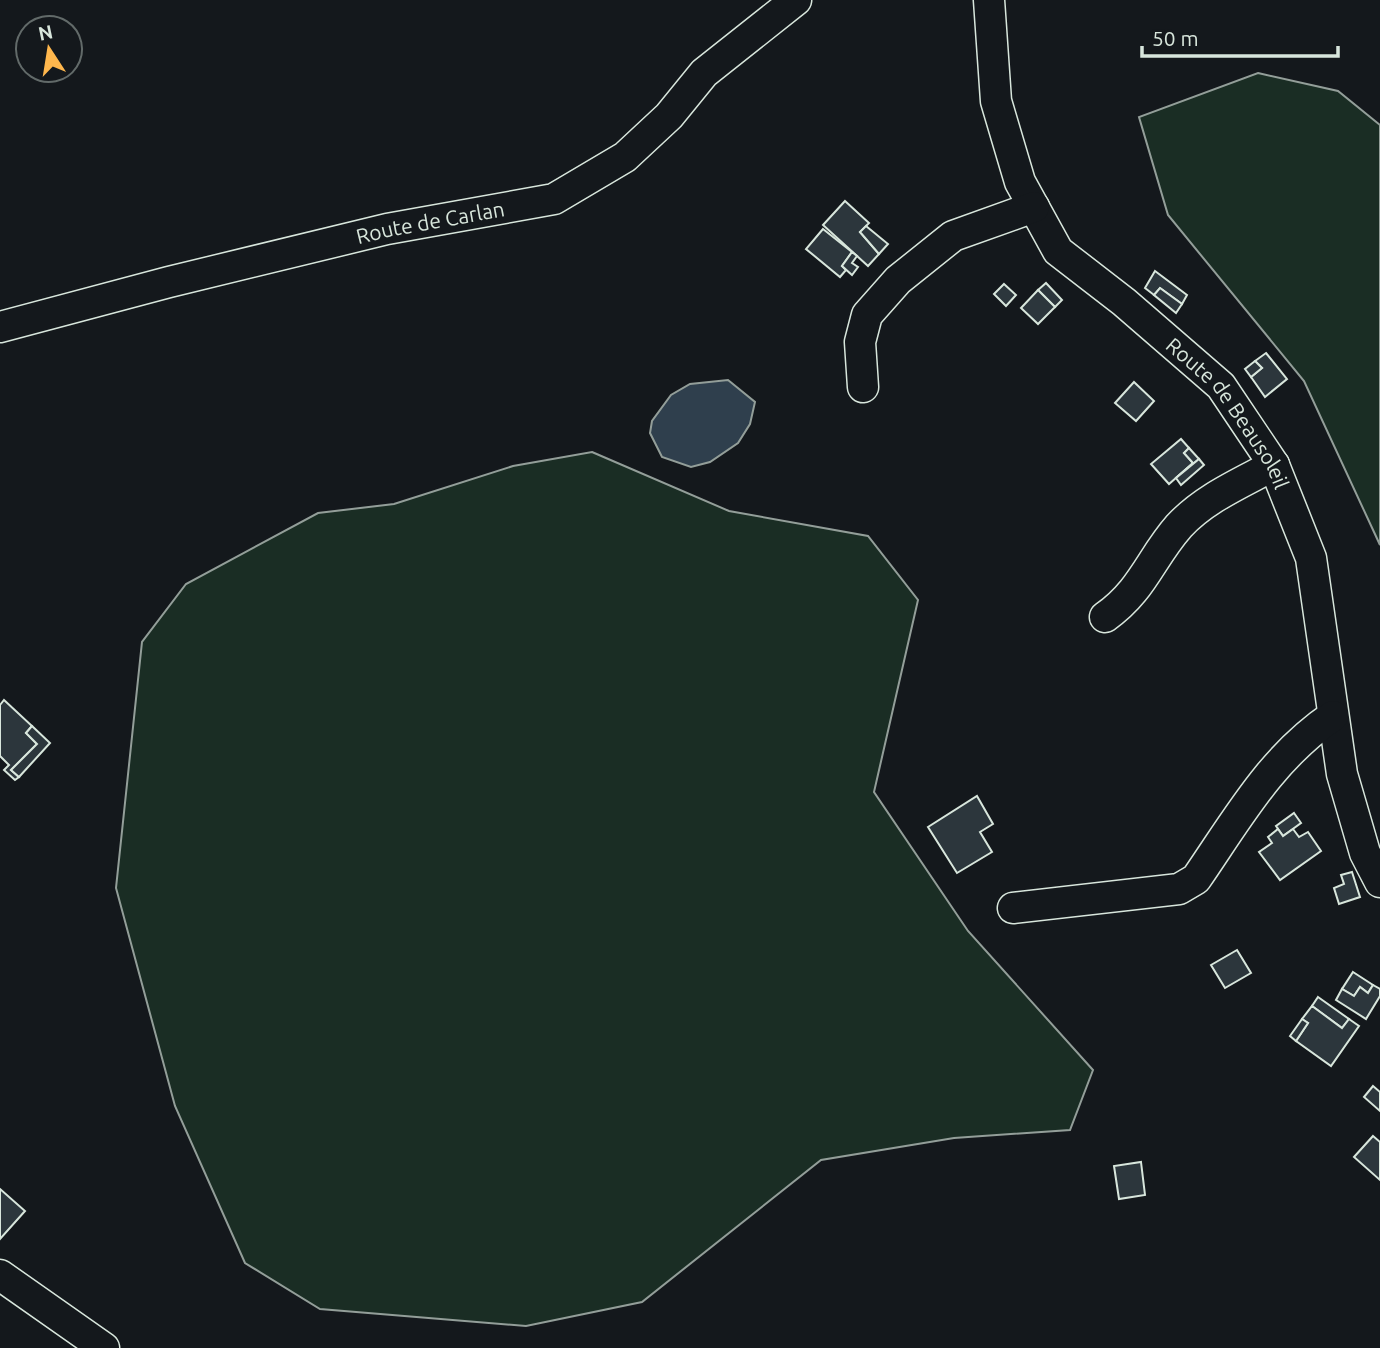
<svg xmlns="http://www.w3.org/2000/svg" width="1380" height="1348" viewBox="0 0 1380 1348" font-family="Ubuntu,sans-serif">
<style>
.green{fill:#1a2d24;stroke:#939e99;stroke-width:2}
.water{fill:#2f3f4d;stroke:#939e99;stroke-width:2}
.building{fill:#2c363c;stroke:#d8e6dc;stroke-width:2}
.lines{fill:none;stroke-linecap:round;stroke-linejoin:round}
.minor-casing{stroke:#d8e6dc;stroke-width:33}
.minor{stroke:#14181c;stroke-width:30}
.labels{text-anchor:middle;dominant-baseline:central;stroke-width:5;stroke-linejoin:round;paint-order:stroke}
.street-label{font-size:21px;fill:#d8e6dc;stroke:#14181c}
</style>
<rect width="100%" height="100%" fill="#14181c"/>
<!-- green -->
<g class="green">
<path d="M1258,73L1338,91L1380,125V545L1304,381L1168,215L1139,117Z"/>
<path d="M592,452L729,511L868,536L918,600L874,792L968,931L1093,1070L1070,1130L954,1138L821,1160L642,1302L526,1326L320,1309L245,1263L175,1106L116,888L142,642L186,584L318,513L394,504L513,466Z"/>
</g>
<!-- water -->
<path class="water" d="M728,380L755,402L750,424L738,443L710,462L691,467L662,457L650,433L652,421L671,395L690,384Z"/>
<!-- building -->
<g class="building">
<path d="M845,201L869,223L860,232L879,254L868,266L823,225Z"/>
<path d="M866,226L888,244L879,254L860,232Z"/>
<path d="M823,229L852,252L842,266L846,270L840,277L806,249Z"/>
<path d="M852,252L857,256L852,263L858,267L852,275L842,266Z"/>
<path d="M1155,271L1187,295L1182,304L1160,288L1154,295L1145,288Z"/>
<path d="M1046,283L1062,300L1055,307L1038,290Z"/>
<path d="M1004,284L1016,295L1006,306L994,294Z"/>
<path d="M1160,288L1182,304L1176,313L1154,295Z"/>
<path d="M1038,290L1055,307L1038,324L1021,308Z"/>
<path d="M1266,353L1287,379L1265,397L1251,377L1262,368L1255,361Z"/>
<path d="M1255,361L1262,368L1251,377L1245,369Z"/>
<path d="M1134,382L1154,401L1136,421L1115,403Z"/>
<path d="M1181,439L1189,448L1184,453L1193,463L1169,484L1151,464Z"/>
<path d="M1189,448L1199,459L1176,478L1193,463L1184,453Z"/>
<path d="M1199,459L1204,465L1181,485L1176,478Z"/>
<path d="M4,700L32,726L26,733L37,744L11,770L19,777L15,780L4,770L9,765L0,756V705Z"/>
<path d="M32,726L50,743L19,777L11,770L37,744L26,733Z"/>
<path d="M977,796L993,824L980,832L992,852L957,873L928,827Z"/>
<path d="M1294,813L1301,823L1283,836L1276,826Z"/>
<path d="M1278,829L1283,836L1293,829L1299,837L1308,832L1321,851L1280,880L1259,852L1272,843L1268,837Z"/>
<path d="M1352,872L1360,897L1339,904L1334,888L1344,884L1341,875Z"/>
<path d="M1237,950L1251,973L1225,988L1211,965Z"/>
<path d="M1353,972L1373,985L1368,993L1360,987L1354,996L1342,989Z"/>
<path d="M1373,985L1380,989V996L1366,1019L1336,1000L1342,989L1354,996L1360,987L1368,993Z"/>
<path d="M1318,997L1349,1019L1342,1028L1312,1006Z"/>
<path d="M1312,1006L1342,1028L1349,1019L1359,1026L1331,1066L1296,1041L1308,1023L1302,1019Z"/>
<path d="M1302,1019L1308,1023L1296,1041L1290,1036Z"/>
<path d="M1373,1086L1380,1092V1111L1364,1097Z"/>
<path d="M1373,1136L1380,1142V1180L1354,1157Z"/>
<path d="M1141,1162L1145,1195L1119,1199L1114,1166Z"/>
<path d="M0,1189L25,1211L0,1239Z"/>
</g>
<g class="lines">
<!-- minor casing -->
<g class="minor-casing">
<g id="minor">
<path id="s1" d="M989,0L996,101L1020,182L1058,251L1124,302L1221,386L1274,465L1311,558L1342,774L1365,853L1380,882"/>
<path id="s2" d="M0,327L169,282L387,229L554,199L625,157L669,116L704,73L796,0"/>
<path d="M863,387L860,342L867,315L898,280L953,236L1034,207"/>
<path d="M1105,617C1143,590 1150,559 1179,526C1205,498 1241,483 1274,465"/>
<path d="M1013,908L1179,889L1196,879C1238,818 1271,758 1333,716"/>
<path d="M0,1275L104,1348"/>
</g>
</g>
<!-- minor -->
<use href="#minor" class="minor"/>
</g>
<g class="labels">
<!-- street labels -->
<g class="street-label">
<text stroke="none"><textPath href="#s2" startOffset="443">Route de Carlan</textPath></text>
<text stroke="none"><textPath href="#s1" startOffset="502">Route de Beausoleil</textPath></text>
</g>
</g>
<!-- north arrow -->
<g transform="translate(49 49) rotate(348)"><circle r="33" fill="#14181c" stroke="#626a69" stroke-width="2"/>
<path d="M0-5L12 26L0 18L-12 26Z" fill="#ffb74d"/>
<text y="-10" font-size="19" font-weight="bold" text-anchor="middle" fill="#d8e6dc">N</text>
</g>
<!-- scale -->
<path d="M1142 46v10h196v-10" fill="none" stroke="#d8e6dc" stroke-width="3.5"/>
<text x="1152" y="46" font-size="21" fill="#d8e6dc" stroke="#14181c" stroke-width="5" paint-order="stroke">50 m</text>
</svg>
